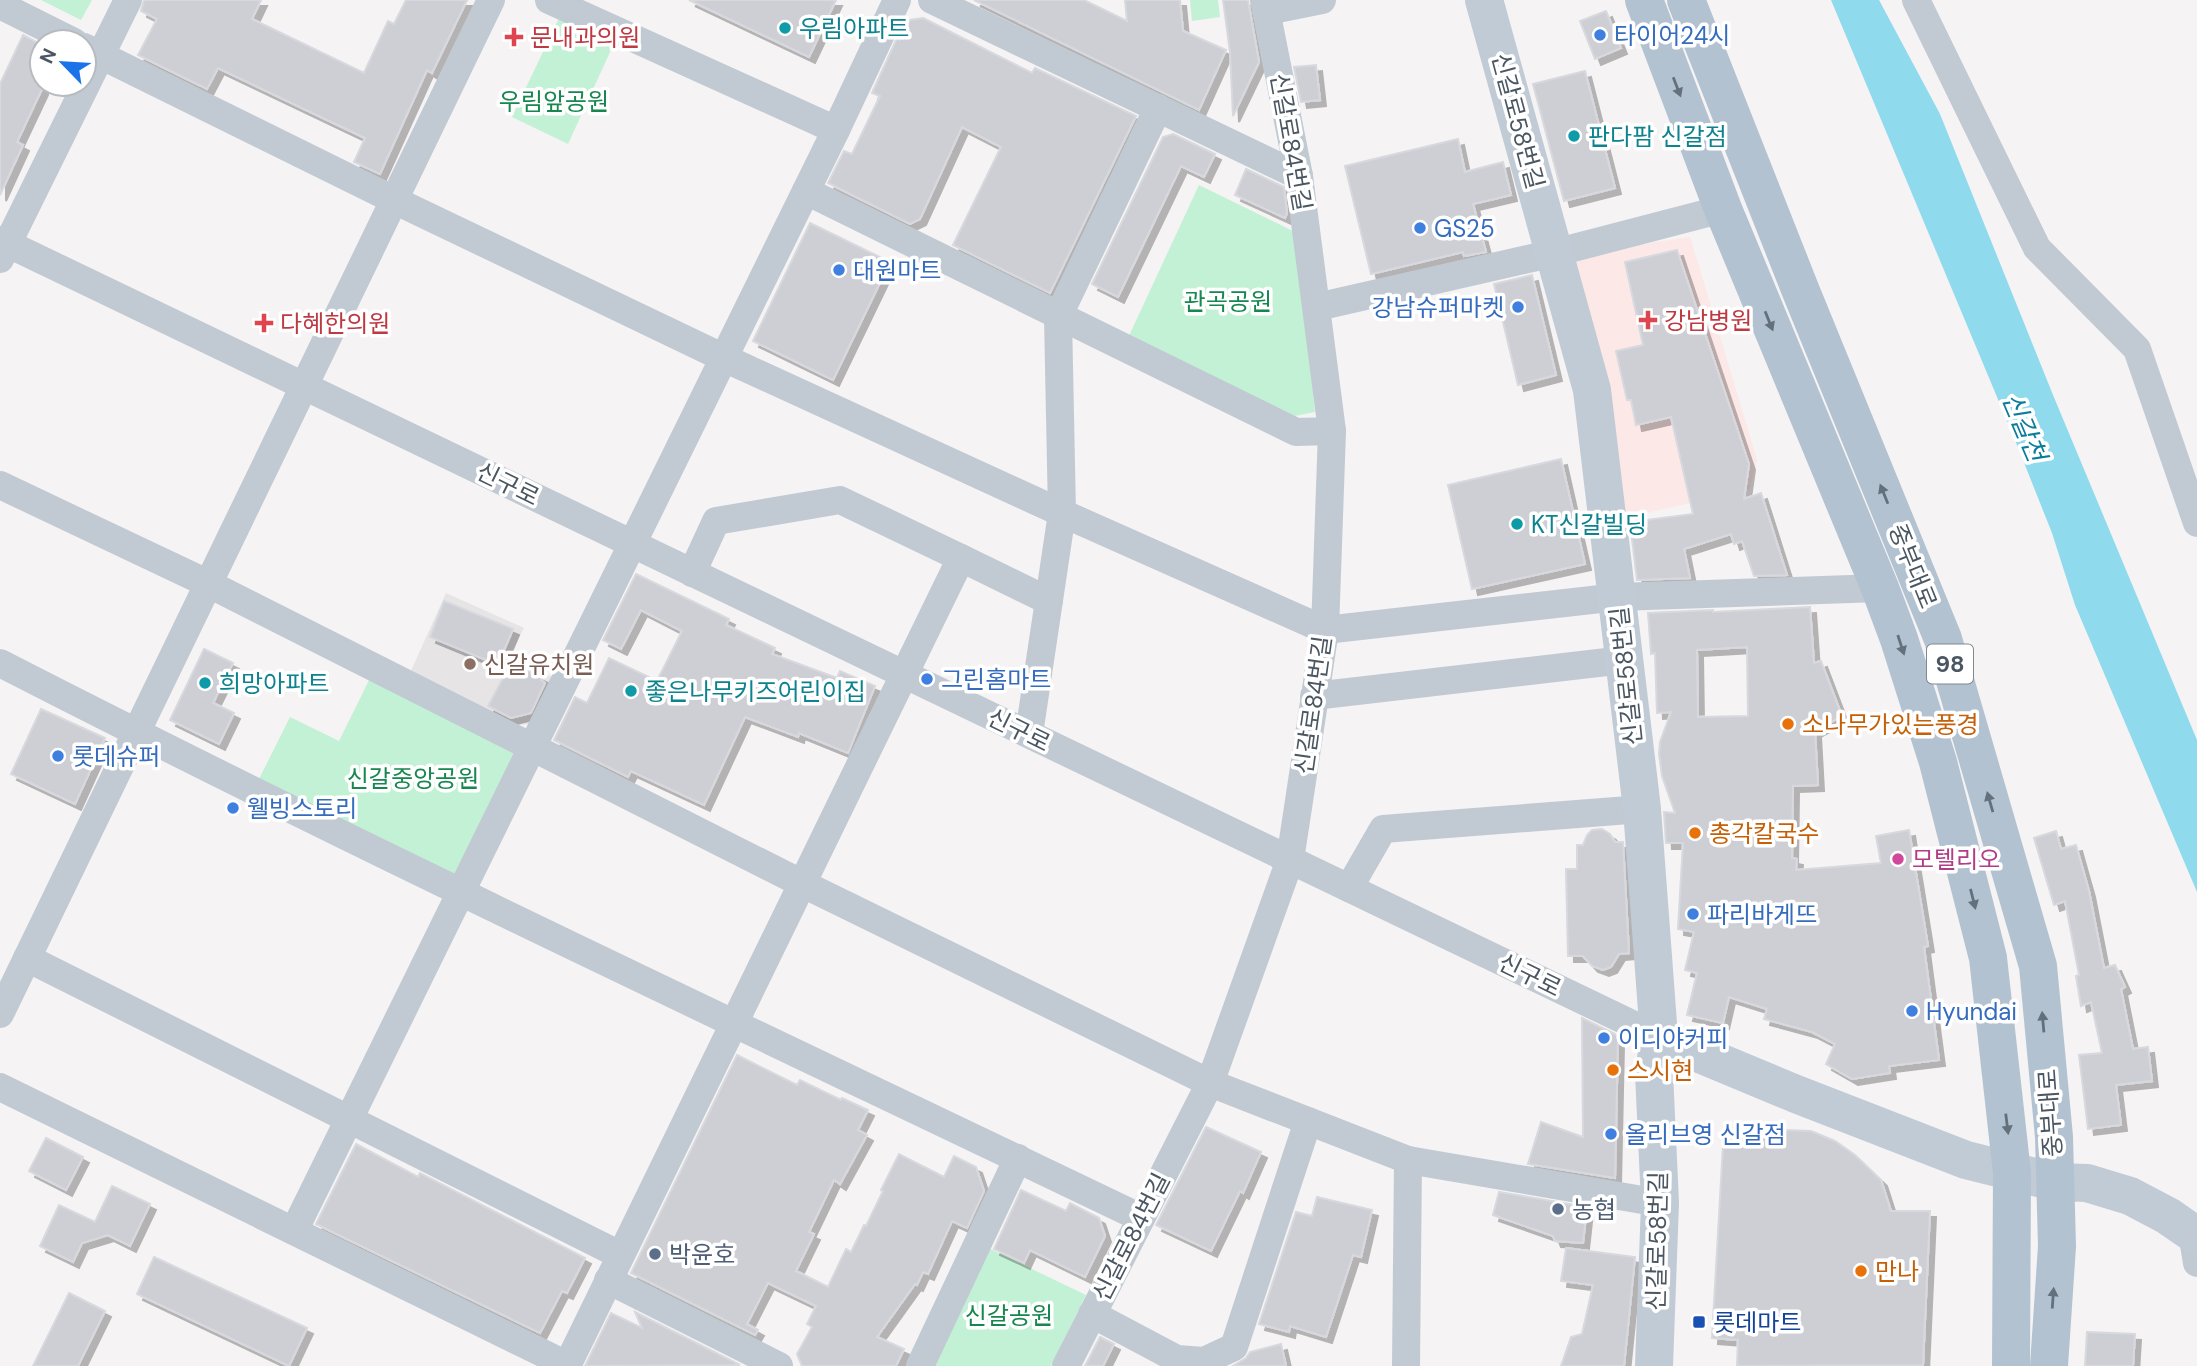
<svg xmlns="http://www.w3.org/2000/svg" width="2197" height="1366" viewBox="0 0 2197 1366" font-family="'DM Sans','Noto Sans KR',sans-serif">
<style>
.education{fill:#e6e4e5}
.medical{fill:#fce8e6}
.green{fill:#c3f1d5}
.water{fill:#90daee}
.building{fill:#cdcfd5;stroke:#d7d9de;stroke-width:2;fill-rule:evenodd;filter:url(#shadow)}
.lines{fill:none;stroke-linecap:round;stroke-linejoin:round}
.street{stroke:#c1cad2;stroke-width:28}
.secondary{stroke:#c1cbd6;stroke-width:38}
.primary{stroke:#b3c2d1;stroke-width:38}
.oneway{fill:#64717d}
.culture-dot{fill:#0f9aa8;stroke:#fff;stroke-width:2.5}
.shop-dot{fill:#3f7fe0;stroke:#fff;stroke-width:2.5}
.health-dot{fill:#e0444e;stroke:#fff;stroke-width:2.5}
.education-dot{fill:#8d6e63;stroke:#fff;stroke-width:2.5}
.food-dot{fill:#e8710a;stroke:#fff;stroke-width:2.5}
.hotel-dot{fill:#d1479c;stroke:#fff;stroke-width:2.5}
.service-dot{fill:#5c6f8a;stroke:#fff;stroke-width:2.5}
.transit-dot{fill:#1a4fb4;stroke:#fff;stroke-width:2.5}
.labels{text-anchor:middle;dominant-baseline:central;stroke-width:7;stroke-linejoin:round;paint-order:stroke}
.shield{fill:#fff;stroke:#808990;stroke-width:2}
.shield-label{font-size:23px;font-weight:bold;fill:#4a5661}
.culture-label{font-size:24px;fill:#0d838f;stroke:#fff;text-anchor:start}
.shop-label{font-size:24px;fill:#366cbe;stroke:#fff;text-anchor:start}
.health-label{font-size:24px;fill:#be3a42;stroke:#fff;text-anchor:start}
.park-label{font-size:24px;fill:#17864f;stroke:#fff}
.street-label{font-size:24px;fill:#4a5661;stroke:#fff}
.education-label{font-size:24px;fill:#785e54;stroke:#fff;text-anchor:start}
.food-label{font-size:24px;fill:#c56008;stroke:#fff;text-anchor:start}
.hotel-label{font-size:24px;fill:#b23c85;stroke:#fff;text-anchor:start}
.service-label{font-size:24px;fill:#4e5e75;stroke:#fff;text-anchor:start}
.transit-label{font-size:24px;fill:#164399;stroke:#fff;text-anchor:start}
.water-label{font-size:26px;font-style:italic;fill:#0c7c9b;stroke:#fff}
</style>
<defs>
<filter id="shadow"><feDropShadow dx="6" dy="6" stdDeviation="0" flood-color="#0004"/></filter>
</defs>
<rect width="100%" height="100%" fill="#f5f3f3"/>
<!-- education -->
<path class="education" d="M446,593L524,628L510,655L554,678L531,724L517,725L410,673Z"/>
<!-- medical -->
<path class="medical" d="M1690,237L1757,460L1749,490L1614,520L1567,261L1624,247Z"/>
<!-- green -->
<g class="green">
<path d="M41,0H92L81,20Z"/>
<path d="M1190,0H1218L1220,17L1192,21Z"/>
<path d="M561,14L616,39L568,144L512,117Z"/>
<path d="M1199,185L1297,233L1315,412L1295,416L1128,338Z"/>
<path d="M375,668L533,746L462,892L254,789L290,717L339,741Z"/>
<path d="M984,1246L1086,1295L1051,1366H930Z"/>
</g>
<!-- water -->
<path class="water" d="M1831,0H1879L1940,114L2053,395L2197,740V892L2075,605L2052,533L2015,440Z"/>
<!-- building -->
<g class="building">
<path d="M144,0H261L252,19L364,73L388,21L394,24L406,0H467L432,73L427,70L380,174L354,162L365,138L218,68L207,89L138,55L157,19L141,11Z"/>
<path d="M689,0H836L809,57Z"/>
<path d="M974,0H1084L1127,21L1125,0H1180L1183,31L1226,50L1199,110Z"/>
<path d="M1223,0H1248L1259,62L1233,116L1230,52Z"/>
<path d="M1606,11L1621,48L1595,59L1580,21Z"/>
<path d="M923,18L1032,73L1035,68L1136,116L1050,293L953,245L1001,147L962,127L920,219L910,224L828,183L844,151L852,154L880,96L872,93L897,38L900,40L910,20Z"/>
<path d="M23,35L42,45V89L17,142L23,145L0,195V84Z"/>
<path d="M1316,65L1320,100L1301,102L1294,67Z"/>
<path d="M1585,71L1615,188L1564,201L1533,84Z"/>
<path d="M1173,134L1215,154L1204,177L1181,166L1118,297L1092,284L1163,137Z"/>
<path d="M1458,139L1465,172L1503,162L1511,195L1473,204L1486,252L1464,256L1463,252L1371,274L1345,166Z"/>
<path d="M1246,169L1284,187L1287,213L1285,218L1235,195Z"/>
<path d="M810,223L890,262L833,380L753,341Z"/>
<path d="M1677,250L1749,464L1744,499L1761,493L1787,575L1754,576L1742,541L1734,544L1731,534L1684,549L1690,578L1637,580L1630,522L1693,514L1671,417L1636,425L1631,400H1627L1616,351L1643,345L1625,262Z"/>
<path d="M1532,275L1556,375L1518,385L1494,284Z"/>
<path d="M1561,459L1585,564L1472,589L1448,485Z"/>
<path d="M636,574L729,619L726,625L775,648L772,654L837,678L840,671L875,686L848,753L799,733L798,737L745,717L704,805L631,771L628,777L554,740L575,697L587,703L609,658L657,681L682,631L641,610L621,649L603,640Z"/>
<path d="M444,601L513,629L498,665L430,637Z"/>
<path d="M1810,607L1814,663L1821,661L1842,716L1815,731L1818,785L1793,786L1792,858L1797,859L1796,870L1881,863L1876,836L1909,830L1928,946L1924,947L1939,1060L1889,1066L1890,1073L1852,1079L1826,1064L1835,1044L1812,1032L1764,1019L1767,1009L1729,997L1723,1023L1687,1015L1697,973L1685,970L1694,932L1678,929L1683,843H1666L1664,812L1675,813L1662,776L1659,754L1660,742L1671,712L1657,713L1655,653L1651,654L1648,613L1713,610V612ZM1747,647L1748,716L1698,717L1697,650Z"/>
<path d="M204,649L233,663L213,703L234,713L219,744L170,720Z"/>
<path d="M511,663L542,677L541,680L545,683L531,713L511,718L488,706Z"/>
<path d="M41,709L105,738L75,804L11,774Z"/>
<path d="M1602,829L1610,834L1615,842H1623L1629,953L1619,954L1611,967L1603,970L1592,966L1583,956H1568L1566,869H1577V845H1583L1587,835L1592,830Z"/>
<path d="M2056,831L2061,849L2076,845L2089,891L2104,968L2115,965L2125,987L2121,989L2133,1049L2148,1047L2152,1081L2116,1085L2121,1125L2088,1129L2079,1055L2102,1053L2091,1002L2081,1006L2076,976L2079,975L2065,901L2054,905L2034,838Z"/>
<path d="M1582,1018L1615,1034L1618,1038L1615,1178L1528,1164L1541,1122L1583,1137Z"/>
<path d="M737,1055L797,1085L800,1080L841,1100L842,1098L868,1110L858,1130L867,1135L840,1184L834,1180L809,1232L814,1234L796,1271L828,1287L846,1249L851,1252L864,1225L866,1226L883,1191L881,1190L899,1154L944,1177L954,1156L976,1167L984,1191L967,1228L952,1221L928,1274L923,1272L917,1285L915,1284L877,1337L904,1349L896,1366H802L797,1354L812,1327L807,1324L816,1306L768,1283L747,1324L758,1330L755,1335L631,1273Z"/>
<path d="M1206,1127L1261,1152L1243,1193L1240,1191L1211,1251L1156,1225Z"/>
<path d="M1724,1128L1811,1131L1835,1141L1855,1155L1881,1180L1891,1211H1930L1923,1365L1737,1366L1738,1340L1712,1338Z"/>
<path d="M46,1138L83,1157L66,1190L29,1171Z"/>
<path d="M356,1144L418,1177L420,1173L585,1258L567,1293L562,1291L540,1333L316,1224Z"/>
<path d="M112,1186L150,1204L130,1246L108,1235L82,1243L73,1262L40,1246L59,1205L95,1222Z"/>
<path d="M1021,1190L1066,1211L1070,1203L1099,1218L1105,1236L1085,1277L1030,1250L1024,1263L994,1249Z"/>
<path d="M1499,1192L1587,1207L1583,1243L1555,1241L1553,1236L1493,1215Z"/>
<path d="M1317,1197L1372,1210L1361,1257L1353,1255L1326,1337L1290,1326L1289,1332L1259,1324L1296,1212L1312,1216Z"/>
<path d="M1566,1248L1635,1257L1624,1366H1561L1571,1337L1582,1334L1593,1285L1561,1281Z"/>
<path d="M154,1257L307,1328L289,1366L137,1294Z"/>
<path d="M69,1293L105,1311L78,1366H33Z"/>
<path d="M635,1312L740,1365L585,1366L611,1313L642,1328Z"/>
<path d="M2087,1332L2135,1334L2133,1366H2085Z"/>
<path d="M1100,1337L1114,1344L1103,1366H1085Z"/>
<path d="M1281,1344L1286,1366H1233L1246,1358L1250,1352Z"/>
</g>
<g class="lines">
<!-- street -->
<g class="street">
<path d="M549,0L836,130"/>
<path d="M932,0L1299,176"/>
<path d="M1916,0L2037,248L2137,349L2197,523"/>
<path d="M0,5L74,42"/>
<path d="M1267,11L1322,0"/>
<path d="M84,47L394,200L724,358L1062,513L1325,630L1618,597L1880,588"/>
<path d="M806,191L1296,432L1332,431"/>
<path d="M0,240L1659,1037"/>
<path d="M0,259L128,0"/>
<path d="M1317,307L1554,253L1723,209"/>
<path d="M0,485L209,584L801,883L1210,1083L1408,1160L1660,1203"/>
<path d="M961,558L1049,601"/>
<path d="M0,663C376,856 760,1035 1141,1218"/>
<path d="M1314,696L1624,660"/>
<path d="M1029,734L1062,513L1058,317L1158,108"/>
<path d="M1349,888L1383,829L1642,809"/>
<path d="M27,958L620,1255"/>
<path d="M0,1014L491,0"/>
<path d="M0,1087L567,1365"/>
<path d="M294,1231L836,130L897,0"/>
<path d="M2192,1232L2197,1263"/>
<path d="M608,1280L779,1366"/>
<path d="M1092,1314L1177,1359L1204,1361L1234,1347L1308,1121"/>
<path d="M567,1366L961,558L840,500L716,521L692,573"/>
<path d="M920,1366L1018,1158"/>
<path d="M1066,1366L1210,1083L1290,860L1325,630L1332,431L1299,176L1264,0"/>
<path d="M1406,1366L1408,1160"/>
</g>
<!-- secondary -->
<g class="secondary">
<path d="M1484,0L1592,390L1642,809L1659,1037L1654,1073L1660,1203L1654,1366"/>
<path d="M1659,1037L1796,1094L1966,1160L2055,1182L2087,1183L2130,1196L2168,1216L2197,1236"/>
</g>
<!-- primary -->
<g class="primary">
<path d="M1644,0L1723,209L1880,588L1899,639L1938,762L1988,958L2012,1173L2011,1366"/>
<path d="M1686,0L1800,289L1943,639L2038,966L2054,1137L2057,1246L2049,1366"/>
</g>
</g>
<!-- one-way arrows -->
<defs><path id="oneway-solid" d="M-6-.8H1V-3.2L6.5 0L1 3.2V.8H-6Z" transform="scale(1.75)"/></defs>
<g class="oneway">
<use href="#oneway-solid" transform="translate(1677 87) rotate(69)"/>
<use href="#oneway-solid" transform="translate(1769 321) rotate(68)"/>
<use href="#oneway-solid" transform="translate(1884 494) rotate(-112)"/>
<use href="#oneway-solid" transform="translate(1901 645) rotate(72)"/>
<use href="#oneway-solid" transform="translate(1990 802) rotate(-106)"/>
<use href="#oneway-solid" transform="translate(1973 899) rotate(76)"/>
<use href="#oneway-solid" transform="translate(2043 1022) rotate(-95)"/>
<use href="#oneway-solid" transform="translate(2007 1124) rotate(83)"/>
<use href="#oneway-solid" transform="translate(2053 1298) rotate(-86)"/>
</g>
<!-- markers -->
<g class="culture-dot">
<circle cx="785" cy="28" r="7"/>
<circle cx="1574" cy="136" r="7"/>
<circle cx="1517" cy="524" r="7"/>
<circle cx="205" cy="683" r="7"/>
<circle cx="631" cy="691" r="7"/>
</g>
<g class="shop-dot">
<circle cx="1600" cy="35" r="7"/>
<circle cx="1420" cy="228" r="7"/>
<circle cx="839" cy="270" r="7"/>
<circle cx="1518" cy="307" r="7"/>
<circle cx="927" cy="679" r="7"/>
<circle cx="58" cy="756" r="7"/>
<circle cx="233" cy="808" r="7"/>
<circle cx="1693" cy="914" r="7"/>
<circle cx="1912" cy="1011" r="7"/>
<circle cx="1604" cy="1038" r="7"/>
<circle cx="1611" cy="1134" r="7"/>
</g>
<g class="health-dot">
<path d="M510.5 26.5h7v7h7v7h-7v7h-7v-7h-7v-7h7z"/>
<path d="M1644.5 309.5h7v7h7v7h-7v7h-7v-7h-7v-7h7z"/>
<path d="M260.5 312.5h7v7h7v7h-7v7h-7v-7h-7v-7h7z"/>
</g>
<circle class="education-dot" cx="470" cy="664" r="7"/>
<g class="food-dot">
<circle cx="1788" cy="724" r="7"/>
<circle cx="1695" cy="833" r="7"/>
<circle cx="1613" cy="1070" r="7"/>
<circle cx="1861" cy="1271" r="7"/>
</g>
<circle class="hotel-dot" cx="1898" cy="859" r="7"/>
<g class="service-dot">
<circle cx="1558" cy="1209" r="7"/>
<circle cx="655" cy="1254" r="7"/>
</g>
<rect class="transit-dot" x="1692" y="1315" width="14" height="14" rx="3.5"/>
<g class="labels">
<!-- shield labels -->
<rect class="shield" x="1927" y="644.5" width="46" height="39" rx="5"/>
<g class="shield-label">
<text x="1950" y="664">98</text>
</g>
<!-- culture labels -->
<g class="culture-label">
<text x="799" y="28">우림아파트</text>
<text x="1588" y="136">판다팜 신갈점</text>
<text x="1531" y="524">KT신갈빌딩</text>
<text x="219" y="683">희망아파트</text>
<text x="645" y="691">좋은나무키즈어린이집</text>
</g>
<!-- shop labels -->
<g class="shop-label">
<text x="1614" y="35">타이어24시</text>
<text x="1434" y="228">GS25</text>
<text x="853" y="270">대원마트</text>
<text x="1504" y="307" text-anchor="end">강남슈퍼마켓</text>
<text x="941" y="679">그린홈마트</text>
<text x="72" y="756">롯데슈퍼</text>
<text x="247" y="808">웰빙스토리</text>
<text x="1707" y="914">파리바게뜨</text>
<text x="1926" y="1011">Hyundai</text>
<text x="1618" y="1038">이디야커피</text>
<text x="1625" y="1134">올리브영 신갈점</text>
</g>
<!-- health labels -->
<g class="health-label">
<text x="530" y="37">문내과의원</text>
<text x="1664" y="320">강남병원</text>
<text x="280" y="323">다혜한의원</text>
</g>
<!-- park labels -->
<g class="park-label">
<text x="554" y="101">우림앞공원</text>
<text x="1228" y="301">관곡공원</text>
<text x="413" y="778">신갈중앙공원</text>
<text x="1009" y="1315">신갈공원</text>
</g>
<!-- street labels -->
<g class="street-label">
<text transform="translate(1518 121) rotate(75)">신갈로58번길</text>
<text transform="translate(1291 142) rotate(80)">신갈로84번길</text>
<text transform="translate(508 484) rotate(26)">신구로</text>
<text transform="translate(1913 566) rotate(68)">중부대로</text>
<text transform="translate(1626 676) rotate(-96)">신갈로58번길</text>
<text transform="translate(1313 705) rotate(-82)">신갈로84번길</text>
<text transform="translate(1019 730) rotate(26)">신구로</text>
<text transform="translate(1530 975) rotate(26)">신구로</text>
<text transform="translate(2050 1113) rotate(-94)">중부대로</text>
<text transform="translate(1131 1237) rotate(-63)">신갈로84번길</text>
<text transform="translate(1657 1241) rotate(-89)">신갈로58번길</text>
</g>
<!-- education labels -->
<g class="education-label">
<text x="484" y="664">신갈유치원</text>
</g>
<!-- food labels -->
<g class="food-label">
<text x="1802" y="724">소나무가있는풍경</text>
<text x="1709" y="833">총각칼국수</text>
<text x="1627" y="1070">스시현</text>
<text x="1875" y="1271">만나</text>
</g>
<!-- hotel labels -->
<g class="hotel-label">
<text x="1912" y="859">모텔리오</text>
</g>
<!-- service labels -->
<g class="service-label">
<text x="1572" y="1209">농협</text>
<text x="669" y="1254">박윤호</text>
</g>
<!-- transit labels -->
<g class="transit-label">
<text x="1713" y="1322">롯데마트</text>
</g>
<!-- water labels -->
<g class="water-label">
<text transform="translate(2024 427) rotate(67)">신갈천</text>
</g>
</g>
<!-- north arrow -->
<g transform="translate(63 63) rotate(295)"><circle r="33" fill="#ffffff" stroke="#b7bbc0" stroke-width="2"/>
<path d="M0-5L12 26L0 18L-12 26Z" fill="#1a73e8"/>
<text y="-10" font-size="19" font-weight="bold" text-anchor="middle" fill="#4a5661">N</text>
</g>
</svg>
